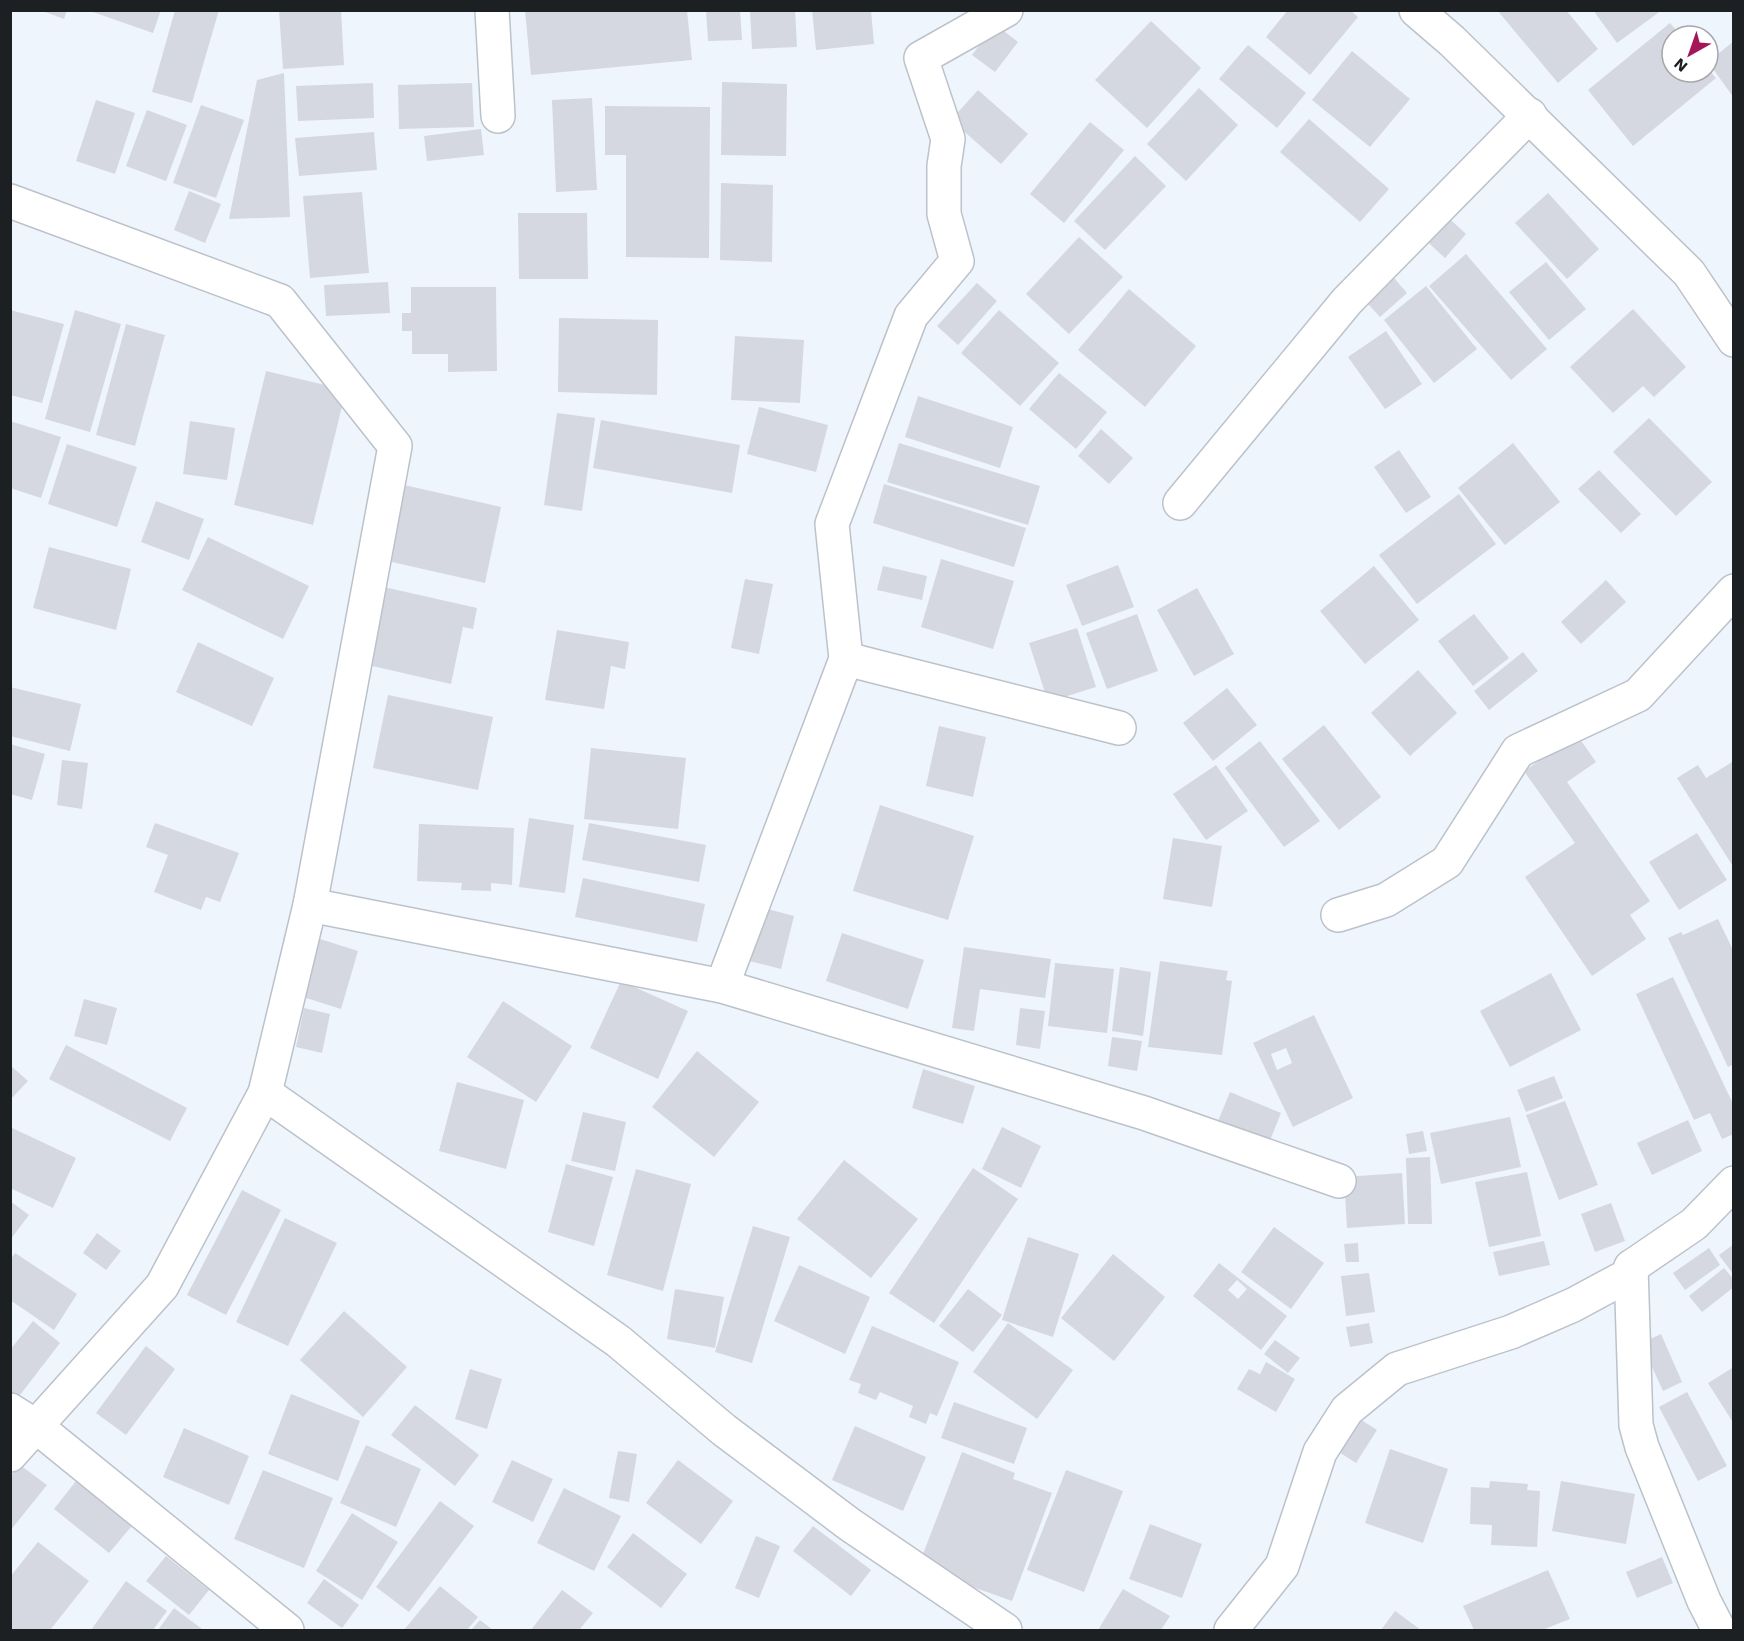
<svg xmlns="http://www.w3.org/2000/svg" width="1744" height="1641" viewBox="0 0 1744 1641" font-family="'Work Sans',sans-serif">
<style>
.building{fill:#d6d8e1;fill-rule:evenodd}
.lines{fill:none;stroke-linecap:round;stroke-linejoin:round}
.minor-casing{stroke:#bcc2ca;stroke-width:36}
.minor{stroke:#fff;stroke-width:33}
</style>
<rect width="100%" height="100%" fill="#eef5fd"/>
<!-- building -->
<g class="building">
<path d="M40,10H67L64,19Z"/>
<path d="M87,10H161L153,33Z"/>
<path d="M175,10H219L192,103L152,92Z"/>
<path d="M279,10H341L344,65L283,69Z"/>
<path d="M525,10H687L692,60L531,75Z"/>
<path d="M706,10H740L742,40L708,41Z"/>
<path d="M750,10H795L797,47L752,49Z"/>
<path d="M812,10H871L874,44L816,50Z"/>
<path d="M1288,10H1350L1358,17L1310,75L1266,37Z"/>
<path d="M1497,10H1566L1598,49L1558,83Z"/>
<path d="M1593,10H1662L1617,43Z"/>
<path d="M1151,21L1201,68L1147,128L1095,80Z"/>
<path d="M1670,23L1681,36H1672V72H1708V69L1716,78L1633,146L1588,90Z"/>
<path d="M995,24L1018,42L995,72L972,55Z"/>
<path d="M1734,41V98L1708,62Z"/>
<path d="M1248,45L1306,93L1277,128L1219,79Z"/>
<path d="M1352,51L1410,99L1370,147L1312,100Z"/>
<path d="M284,73L290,217L229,219L257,80Z"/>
<path d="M722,82L787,84L786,156L721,155Z"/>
<path d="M373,83L374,118L298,121L296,86Z"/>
<path d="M472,83L474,127L399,129L398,85Z"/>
<path d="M1199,88L1238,125L1186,181L1147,144Z"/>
<path d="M978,90L1028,134L1001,164L951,120Z"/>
<path d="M592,98L597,190L556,192L552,100Z"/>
<path d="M96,100L135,113L115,174L76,161Z"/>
<path d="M201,105L244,120L216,198L173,183Z"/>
<path d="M605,106L710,107L709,258L626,257V155H605Z"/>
<path d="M147,110L187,125L166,181L126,166Z"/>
<path d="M1309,119L1389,189L1360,222L1280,152Z"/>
<path d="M1090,122L1124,150L1064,223L1030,194Z"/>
<path d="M481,129L484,155L427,161L424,136Z"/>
<path d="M374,132L377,170L299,176L295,138Z"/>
<path d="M1135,156L1166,186L1105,250L1074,221Z"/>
<path d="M721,183L773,185L772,262L720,260Z"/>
<path d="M189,191L221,204L205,243L174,230Z"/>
<path d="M362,192L369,273L310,278L303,196Z"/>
<path d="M1548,193L1599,249L1567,279L1515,223Z"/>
<path d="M1441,211L1466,234L1445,258L1419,234Z"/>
<path d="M518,213H587L588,279H519Z"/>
<path d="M1079,237L1123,277L1069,334L1026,294Z"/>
<path d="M1466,254L1547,349L1511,380L1429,286Z"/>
<path d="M1546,262L1586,309L1549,340L1509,292Z"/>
<path d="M1386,269L1407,293L1380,317L1359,294Z"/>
<path d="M388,282L390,313L326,316L324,285Z"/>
<path d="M977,283L997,301L958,345L937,326Z"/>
<path d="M1426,286L1477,349L1434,383L1384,320Z"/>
<path d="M411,287H496L497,371L448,372V354H412V331H402V313H411Z"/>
<path d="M1129,289L1196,346L1145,407L1078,350Z"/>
<path d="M1633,309L1686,367L1654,397L1643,386L1613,413L1570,367Z"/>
<path d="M10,310L64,324L42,403L10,395Z"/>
<path d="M75,310L121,324L90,432L45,419Z"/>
<path d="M999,310L1059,363L1020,406L961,353Z"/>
<path d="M559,318L658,320L657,395L558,392Z"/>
<path d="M126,324L165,335L135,446L96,435Z"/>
<path d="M1386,331L1422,384L1385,409L1348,357Z"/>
<path d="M735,336L804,340L800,403L731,400Z"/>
<path d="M266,371L346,390L313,525L234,505Z"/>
<path d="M1059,373L1107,412L1076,449L1029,409Z"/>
<path d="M918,396L1013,427L1000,468L905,437Z"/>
<path d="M759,407L828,425L816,472L747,454Z"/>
<path d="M557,413L595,418L582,511L544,505Z"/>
<path d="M1649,418L1712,482L1676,516L1613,452Z"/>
<path d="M601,420L740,445L732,493L593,468Z"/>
<path d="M10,421L61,437L41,498L10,488Z"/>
<path d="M190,421L235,428L227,480L183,474Z"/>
<path d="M1101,429L1133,458L1109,484L1078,456Z"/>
<path d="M899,443L1040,486L1028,525L887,482Z"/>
<path d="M1513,443L1560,502L1505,545L1458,488Z"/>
<path d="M67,444L137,467L117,527L48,504Z"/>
<path d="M1399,450L1431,497L1406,513L1374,467Z"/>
<path d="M1599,470L1641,514L1621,533L1578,489Z"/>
<path d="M400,484L501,507L485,583L383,560Z"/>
<path d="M884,484L1026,528L1014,567L873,523Z"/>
<path d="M1459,494L1496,544L1417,604L1379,555Z"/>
<path d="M156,501L204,519L189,560L141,542Z"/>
<path d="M208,537L309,586L283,639L182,590Z"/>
<path d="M49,547L131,569L116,630L33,608Z"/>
<path d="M941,559L1014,581L993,649L921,627Z"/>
<path d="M1118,565L1134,607L1082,626L1066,585Z"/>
<path d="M883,566L927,576L922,600L877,590Z"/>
<path d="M1374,566L1419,620L1365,664L1320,611Z"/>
<path d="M745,579L773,584L759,654L731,648Z"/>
<path d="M1606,580L1626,602L1581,644L1561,622Z"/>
<path d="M384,587L477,608L473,629L463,627L451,684L368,665Z"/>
<path d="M1197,588L1234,654L1194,676L1157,610Z"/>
<path d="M1137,614L1158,671L1107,689L1086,633Z"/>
<path d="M1474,614L1509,658L1473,686L1438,641Z"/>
<path d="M1077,628L1096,687L1048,702L1029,643Z"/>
<path d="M557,630L629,642L625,669L611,666L604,709L545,700Z"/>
<path d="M198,642L274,678L252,726L176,692Z"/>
<path d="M1523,652L1538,671L1489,710L1474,691Z"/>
<path d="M1418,670L1457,713L1410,756L1371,713Z"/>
<path d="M10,687L81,704L70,751L10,736Z"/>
<path d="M1227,688L1257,725L1213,761L1183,723Z"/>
<path d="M388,695L493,717L478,790L373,768Z"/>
<path d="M1324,725L1381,797L1339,830L1282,759Z"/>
<path d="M939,726L986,737L973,797L926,786Z"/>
<path d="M1577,735L1596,762L1567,782L1650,901L1630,915L1646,939L1592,976L1525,877L1575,843L1524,771Z"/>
<path d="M1260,741L1320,821L1284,847L1225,768Z"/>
<path d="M10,744L45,754L32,800L10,794Z"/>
<path d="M591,748L686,758L678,829L584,819Z"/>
<path d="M62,760L88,763L82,809L57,805Z"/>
<path d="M1734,761V868L1677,778L1698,765L1706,778Z"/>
<path d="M1216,765L1248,811L1206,840L1173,794Z"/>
<path d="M880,805L974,836L948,920L853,891Z"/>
<path d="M529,818L574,825L565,893L519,887Z"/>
<path d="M155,823L239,853L220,902L206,897L201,910L154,892L168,855L146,847Z"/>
<path d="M589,823L706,845L699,882L582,860Z"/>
<path d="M419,824L514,828L512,885L491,883V891L461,890L462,883L417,881Z"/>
<path d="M1697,833L1727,880L1679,910L1649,862Z"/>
<path d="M1173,838L1222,846L1212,907L1163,899Z"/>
<path d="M583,878L705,904L697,942L575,917Z"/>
<path d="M760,907L794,916L781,969L746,960Z"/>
<path d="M1718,919L1734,952V1064L1728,1067L1668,938L1681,932L1683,935Z"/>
<path d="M842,933L924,960L908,1009L826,981Z"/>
<path d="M320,939L358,951L341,1009L303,997Z"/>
<path d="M964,947L1051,959L1045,998L980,989L974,1031L952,1028Z"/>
<path d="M1160,961L1228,971L1226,980L1232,981L1222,1055L1148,1047Z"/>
<path d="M1055,963L1114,969L1107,1033L1048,1026Z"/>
<path d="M1120,967L1151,972L1143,1036L1112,1031Z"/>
<path d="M1551,973L1581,1030L1510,1067L1480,1011Z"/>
<path d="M1673,977L1734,1106V1134L1722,1139L1710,1113L1694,1120L1636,994Z"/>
<path d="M621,981L688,1011L658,1079L590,1048Z"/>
<path d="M84,999L117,1008L107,1045L74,1036Z"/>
<path d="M503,1001L572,1046L536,1102L467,1057Z"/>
<path d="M304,1008L330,1014L322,1053L296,1047Z"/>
<path d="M1020,1008L1045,1011L1040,1049L1016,1045Z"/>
<path d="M1314,1015L1353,1098L1293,1127L1253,1043ZM1286,1048L1292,1063L1277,1070L1271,1054Z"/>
<path d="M1112,1037L1142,1041L1137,1071L1108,1066Z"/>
<path d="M66,1045L187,1108L170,1141L49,1079Z"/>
<path d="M697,1051L759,1102L714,1157L652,1107Z"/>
<path d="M10,1065L28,1081L10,1100Z"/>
<path d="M923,1069L975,1086L963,1124L912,1108Z"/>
<path d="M1554,1076L1563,1098L1526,1112L1517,1090Z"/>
<path d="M457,1082L524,1100L506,1169L439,1151Z"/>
<path d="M1230,1092L1281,1113L1267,1148L1216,1126Z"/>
<path d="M1565,1101L1598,1185L1559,1200L1526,1115Z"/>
<path d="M583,1112L626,1122L615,1171L571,1161Z"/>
<path d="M1510,1117L1521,1167L1441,1184L1430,1133Z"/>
<path d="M1688,1120L1702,1151L1652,1175L1637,1143Z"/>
<path d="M10,1127L76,1158L53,1208L10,1188Z"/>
<path d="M1002,1127L1041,1146L1021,1188L982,1169Z"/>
<path d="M1423,1131L1427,1151L1409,1154L1406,1134Z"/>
<path d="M1430,1157L1432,1224H1408L1406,1158Z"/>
<path d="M844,1160L918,1219L871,1278L797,1219Z"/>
<path d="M566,1164L613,1177L594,1246L548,1232Z"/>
<path d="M973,1168L1018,1199L934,1323L889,1293Z"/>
<path d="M636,1169L691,1184L663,1291L607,1275Z"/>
<path d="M1527,1172L1541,1236L1489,1247L1475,1182Z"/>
<path d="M1402,1173L1405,1224L1347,1228L1344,1177Z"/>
<path d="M242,1190L281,1210L226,1315L187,1295Z"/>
<path d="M10,1201L29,1215L10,1240Z"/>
<path d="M1611,1203L1625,1241L1595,1252L1581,1214Z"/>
<path d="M285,1218L337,1243L288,1346L236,1322Z"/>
<path d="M753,1226L790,1237L752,1363L715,1352Z"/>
<path d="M1274,1227L1324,1263L1291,1309L1241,1272Z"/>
<path d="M97,1233L121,1251L106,1270L83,1253Z"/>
<path d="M1028,1237L1079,1254L1053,1337L1002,1320Z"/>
<path d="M1544,1241L1550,1265L1499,1276L1493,1252Z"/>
<path d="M1358,1243L1359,1262H1346L1344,1244Z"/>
<path d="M1734,1244V1275L1719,1255Z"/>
<path d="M1709,1248L1720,1265L1685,1290L1673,1273Z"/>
<path d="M15,1253L77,1294L54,1330L10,1300V1260Z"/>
<path d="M1113,1254L1165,1297L1114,1361L1061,1318Z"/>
<path d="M1219,1263L1287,1316L1261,1350L1193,1296ZM1237,1280L1247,1289L1238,1299L1228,1290Z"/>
<path d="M799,1265L870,1297L845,1354L774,1321Z"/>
<path d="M1724,1268L1734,1280V1287L1702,1312L1689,1296Z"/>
<path d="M1369,1273L1375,1312L1346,1316L1341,1276Z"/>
<path d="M675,1289L724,1297L715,1348L667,1339Z"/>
<path d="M968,1289L1002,1315L973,1352L939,1326Z"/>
<path d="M344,1311L407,1367L363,1417L300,1360Z"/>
<path d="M33,1321L60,1343L10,1408V1350Z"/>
<path d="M1008,1323L1073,1370L1037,1419L973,1372Z"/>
<path d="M1369,1323L1373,1343L1350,1347L1346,1327Z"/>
<path d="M872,1326L959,1362L937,1416L930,1413L926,1424L909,1417L913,1406L880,1392L876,1400L858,1393L861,1384L849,1380Z"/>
<path d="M1661,1334L1682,1382L1663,1391L1641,1343Z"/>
<path d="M1275,1340L1300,1358L1288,1373L1264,1354Z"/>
<path d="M146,1346L175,1369L126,1435L96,1413Z"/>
<path d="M1266,1362L1295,1379L1276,1412L1237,1389L1249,1369L1260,1374Z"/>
<path d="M1734,1367V1424L1708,1383Z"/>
<path d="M470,1369L502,1379L487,1429L455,1419Z"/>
<path d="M1687,1392L1727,1466L1698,1481L1659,1407Z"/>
<path d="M291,1394L360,1421L338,1481L268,1454Z"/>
<path d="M954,1402L1027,1428L1014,1464L941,1438Z"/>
<path d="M415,1405L479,1455L455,1486L391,1435Z"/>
<path d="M1352,1414L1377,1430L1356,1463L1331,1447Z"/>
<path d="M855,1426L926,1457L903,1511L832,1480Z"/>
<path d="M184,1428L249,1456L229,1505L163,1477Z"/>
<path d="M366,1445L421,1469L396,1527L340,1503Z"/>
<path d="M1390,1449L1448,1469L1423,1543L1365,1523Z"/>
<path d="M618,1451L637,1454L629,1502L609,1498Z"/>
<path d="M962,1452L1015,1473L1013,1479L1052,1493L1012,1601L959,1582L961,1578L920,1562Z"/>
<path d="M512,1460L553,1479L533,1522L492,1502Z"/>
<path d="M678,1460L733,1501L701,1544L646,1503Z"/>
<path d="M20,1465L47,1485L10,1531V1477Z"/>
<path d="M263,1470L333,1498L304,1568L234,1539Z"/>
<path d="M1066,1470L1123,1491L1084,1592L1027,1570Z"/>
<path d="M80,1476L136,1521L109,1553L54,1509Z"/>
<path d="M1490,1481L1528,1484L1527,1490L1540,1491L1537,1547L1491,1545L1492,1525L1470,1524L1471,1487L1489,1488Z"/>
<path d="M1561,1481L1635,1494L1626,1544L1552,1531Z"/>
<path d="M564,1488L621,1516L594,1571L537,1543Z"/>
<path d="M440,1501L474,1526L409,1612L376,1587Z"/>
<path d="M352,1513L398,1542L362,1600L316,1571Z"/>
<path d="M1150,1524L1202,1544L1182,1598L1129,1579Z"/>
<path d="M813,1526L871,1570L851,1596L793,1551Z"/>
<path d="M633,1533L687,1574L661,1608L607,1567Z"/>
<path d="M756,1536L780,1546L759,1598L735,1588Z"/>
<path d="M38,1542L89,1581L50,1630H10V1577Z"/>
<path d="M166,1556L209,1590L189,1615L146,1581Z"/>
<path d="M1662,1557L1673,1583L1637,1598L1626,1572Z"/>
<path d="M1548,1570L1570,1619L1542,1630H1474L1463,1606Z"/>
<path d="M324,1579L359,1605L342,1628L307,1603Z"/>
<path d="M126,1581L167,1611L153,1630H91Z"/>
<path d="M440,1586L478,1617L467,1630H404Z"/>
<path d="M1123,1589L1170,1616L1161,1630H1098Z"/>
<path d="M562,1590L593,1613L579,1630H531Z"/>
<path d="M174,1608L202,1629L201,1630H158Z"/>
<path d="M1395,1611L1421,1630H1381Z"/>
<path d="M480,1620L493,1630H471Z"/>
</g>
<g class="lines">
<!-- minor casing -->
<g class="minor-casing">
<g id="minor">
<path d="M492,10L498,116"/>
<path d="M1416,10L1452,41L1689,273L1734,340"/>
<path d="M10,201L280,301L395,446L310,905L265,1093L162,1286L10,1455"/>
<path d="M1180,503L1347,301L1530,115"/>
<path d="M846,659L1119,728"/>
<path d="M310,905L722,986L1144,1113L1339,1181"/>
<path d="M1338,915L1386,900L1447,862L1518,751L1638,695L1734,591"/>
<path d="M722,986L846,659L832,524L911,316L957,261L944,214V166L948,139L921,58L1006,10"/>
<path d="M265,1093L618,1341L724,1430L849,1524L1005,1630"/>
<path d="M1631,1267L1636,1425L1642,1447L1704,1601L1719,1630"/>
<path d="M10,1410L37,1427L287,1630"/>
<path d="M1231,1630L1282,1566L1320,1452L1347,1410L1397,1369L1511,1332L1573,1305L1627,1276L1631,1267L1694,1224L1734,1183"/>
</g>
</g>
<!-- minor -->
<use href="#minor" class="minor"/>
</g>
<!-- border -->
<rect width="1744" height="1641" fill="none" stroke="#1d2023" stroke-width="24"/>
<!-- north arrow -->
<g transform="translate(1690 54) rotate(220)"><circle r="28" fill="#ffffff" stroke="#a5a6a7" stroke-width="1.5"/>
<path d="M0-4.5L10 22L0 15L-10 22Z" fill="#a51658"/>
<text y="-9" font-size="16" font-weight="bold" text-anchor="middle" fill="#1d2023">N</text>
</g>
</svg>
